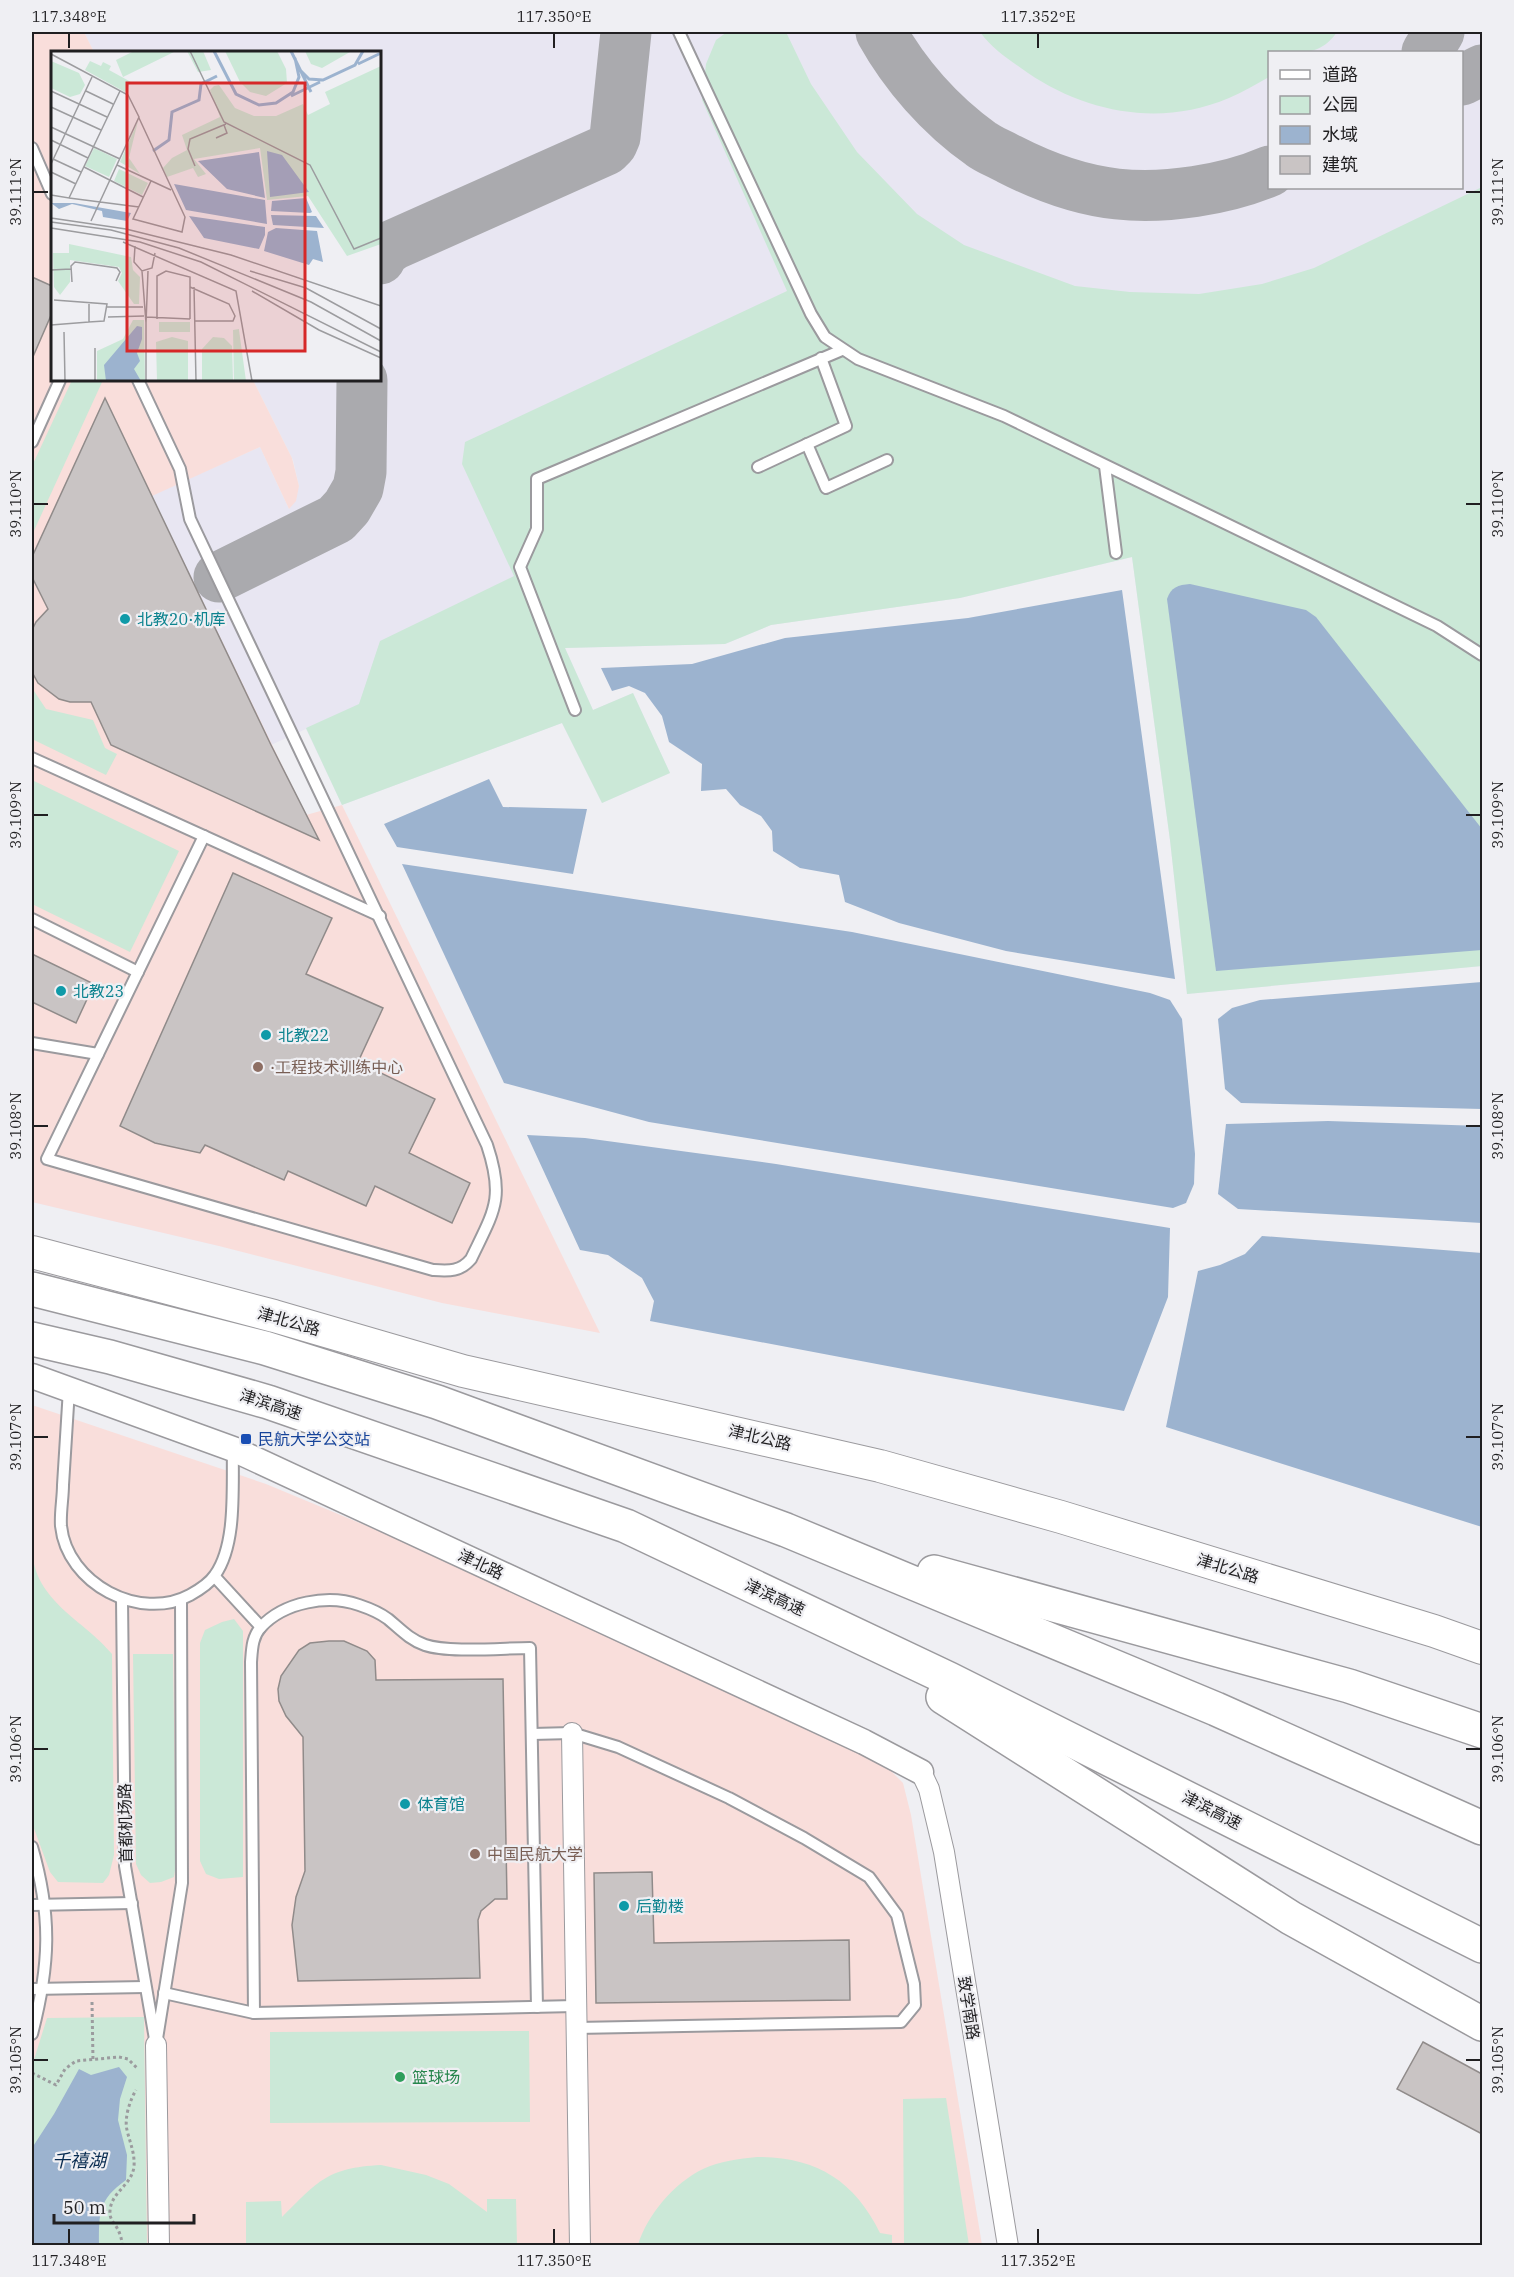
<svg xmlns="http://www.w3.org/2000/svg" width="1514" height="2277" viewBox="0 0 1514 2277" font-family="'IBM Plex Serif','Noto Sans SC',serif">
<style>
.built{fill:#e8e6f2;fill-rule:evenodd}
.education{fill:#f9dedb}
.green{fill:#cbe8d7}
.water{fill:#9cb3cf}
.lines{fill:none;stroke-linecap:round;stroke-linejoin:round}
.taxiway{stroke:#aaaaae;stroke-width:51}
.building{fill:#c9c4c4;stroke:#908b8a;stroke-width:1.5}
.service-casing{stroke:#9b9a9e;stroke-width:14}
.minor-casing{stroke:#9b9a9e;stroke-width:22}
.tertiary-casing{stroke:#9b9a9e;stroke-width:27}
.primary-casing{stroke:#9b9a9e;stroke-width:34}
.motorway-casing{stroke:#9b9a9e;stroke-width:36}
.path{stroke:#9b9b9e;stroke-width:3;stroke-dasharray:3 3;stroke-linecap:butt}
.service{stroke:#fff;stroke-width:10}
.minor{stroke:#fff;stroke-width:20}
.tertiary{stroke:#fff;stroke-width:24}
.primary{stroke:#fff;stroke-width:32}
.motorway{stroke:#fff;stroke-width:33}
.ticks{fill:none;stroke:#201f21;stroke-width:2}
.culture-dot{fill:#0f9aa8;stroke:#efeff3;stroke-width:2}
.education-dot{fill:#8d6e63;stroke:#efeff3;stroke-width:2}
.transit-dot{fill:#1a4fb4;stroke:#efeff3;stroke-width:2}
.leisure-dot{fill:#2e9e5b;stroke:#efeff3;stroke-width:2}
.labels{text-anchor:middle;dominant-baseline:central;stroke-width:4.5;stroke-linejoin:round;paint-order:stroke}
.culture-label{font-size:16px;fill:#0d838f;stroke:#efeff3;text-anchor:start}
.education-label{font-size:16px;fill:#785e54;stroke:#efeff3;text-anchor:start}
.street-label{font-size:16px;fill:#201f21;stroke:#efeff3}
.transit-label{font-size:16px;fill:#164399;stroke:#efeff3;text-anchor:start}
.leisure-label{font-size:16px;fill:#27864d;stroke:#efeff3;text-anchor:start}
.water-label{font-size:18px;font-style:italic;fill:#082b50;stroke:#efeff3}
.inset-river{fill:none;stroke:#9cb3cf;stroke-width:3}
.inset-road{fill:none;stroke:#9c9c9f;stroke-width:1.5}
.view{fill:#d62828;fill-opacity:0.15;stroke:#d62828;stroke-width:3}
.inset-edge{fill:none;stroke:#201f21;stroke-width:3}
.neatline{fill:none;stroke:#201f21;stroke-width:2}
.ticks-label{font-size:15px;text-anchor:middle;fill:#201f21}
</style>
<rect width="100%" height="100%" fill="#efeff3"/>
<!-- built -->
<path class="built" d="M84,32H1482V966L1187,994L1170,840L1132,557L960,598L771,625L725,644L565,648L593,710L633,693L670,773L602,803L562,723L342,805L306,729L271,745L152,495L260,447L289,509L299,486L293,460L253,380H380V52H94ZM1270,52H1462V188H1270Z"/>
<!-- education -->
<g class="education">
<path d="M32,32H84L94,52H52V380H253L292,458L299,486L296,501L289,509L260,447L152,496L306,815L342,805L600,1333L442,1303L219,1246L32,1202Z"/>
<path d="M32,1405L266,1484L552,1603L881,1761L903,1783L911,1815L982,2245H32Z"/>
</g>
<!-- green -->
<g class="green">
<path d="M727,32H786L811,84L857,152L917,214L964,245L1075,286L1130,292L1199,294L1262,284L1314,268L1482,187V966L1187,994L1170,840L1132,557L960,598L771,625L725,644L565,648L593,710L633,693L670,773L602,803L562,723L342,805L306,728L359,704L380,641L514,576L462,464L465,442L787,291L702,100L706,64L716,40Z"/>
<path d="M980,32H1337C1319,58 1298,52 1270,52L1269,77C1256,84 1243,92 1229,98C1161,127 1087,113 1028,73C1010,60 993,50 980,32Z"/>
<path d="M72,380H103L32,535V466Z"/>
<path d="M32,688L46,709L93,720L105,748L117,754L106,775L32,739Z"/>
<path d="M32,780L179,851L130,952L32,904Z"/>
<path d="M32,1550C35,1602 83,1619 112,1654L114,1855L109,1875L103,1883L58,1882L50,1872L32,1823Z"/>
<path d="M234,1619L243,1631V1877L219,1879L206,1874L200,1861V1643L205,1630L222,1622Z"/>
<path d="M133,1654H173L176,1864L174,1877L161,1882L150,1883L141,1875L136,1864Z"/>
<path d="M144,2017L147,2245L32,2246V2066L47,2018Z"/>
<path d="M529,2031L530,2122L270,2123V2032Z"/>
<path d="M946,2098L969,2245H904L903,2099Z"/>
<path d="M757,2157C816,2157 854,2180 880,2233L892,2235V2245H638C647,2215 674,2183 703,2169C720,2161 739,2159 757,2157Z"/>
<path d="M381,2165L426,2175L449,2184L487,2212V2199H516L517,2245H246V2202L281,2201L282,2217C319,2181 326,2168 381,2165Z"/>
</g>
<!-- water -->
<g class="water">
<path d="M1190,584L1306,610L1316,617L1482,829V950L1216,971L1167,599C1171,587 1178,585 1190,584Z"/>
<path d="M1122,590L1175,979L1006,951L899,923L845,902L839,875L800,868L773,851L772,831L761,816L740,805L726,789L701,791L702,764L669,742L662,716L645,693L629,686L612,691L601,668L692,664L785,638L968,618Z"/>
<path d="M489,779L503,807L587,809L573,874L397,847L384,824Z"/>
<path d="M402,864L852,932L1150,993L1170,1000L1182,1019L1195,1154L1194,1184L1186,1203L1173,1208L649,1122L504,1083Z"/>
<path d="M1482,982V1109L1241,1103L1225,1089L1218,1019L1232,1008L1260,1000Z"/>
<path d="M1328,1121L1482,1126V1223L1238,1209L1218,1194L1226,1124Z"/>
<path d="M527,1135L585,1138L776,1164L1170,1228L1168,1297L1124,1411L650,1321L654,1301L642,1278L608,1255L580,1250Z"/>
<path d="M1262,1236L1482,1253V1527L1166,1427L1198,1271L1220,1265L1245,1254Z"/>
<path d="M119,2067L127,2077L120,2099L118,2120L127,2155L126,2180C98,2200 99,2213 99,2245H32V2148L54,2114L79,2069L91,2075Z"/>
</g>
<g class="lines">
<!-- taxiway -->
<g class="taxiway">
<path d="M881,32C905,75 940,115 981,144C989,150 1000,154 1009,159C1042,176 1080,190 1117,194C1165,199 1226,190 1270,171"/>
<path d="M1427,52L1439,32"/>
<path d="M1462,80L1482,70"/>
<path d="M380,259L383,252L393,245L606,150L612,144L615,137L626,32"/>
<path d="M219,577L336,519L347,507L358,488L361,472L362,380"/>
</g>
</g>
<!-- building -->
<g class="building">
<path d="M32,277L52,286V313L32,359Z"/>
<path d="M105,398L271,745L319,840L111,745L91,702H70L59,699L38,683L32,672V630L36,622L48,609L32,577V557Z"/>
<path d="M233,873L332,918L306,974L383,1008L358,1062L435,1099L409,1153L470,1183L452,1223L375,1186L366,1206L288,1171L284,1180L205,1145L200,1153L155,1143L120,1126Z"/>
<path d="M32,954L94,984L76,1023L32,1002Z"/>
<path d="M329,1641H344L367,1651L375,1660L376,1680L503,1679L507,1899H495L481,1911L478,1920L480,1978L298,1981L292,1925L296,1897L305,1871L303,1737L286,1716L279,1701L278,1689L281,1676L299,1650L310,1643Z"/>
<path d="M652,1872L654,1943L849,1940L850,2000L596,2003L594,1873Z"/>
<path d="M1423,2042L1482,2074V2134L1397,2089Z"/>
</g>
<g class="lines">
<!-- service casing -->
<g class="service-casing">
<g id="service">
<path d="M679,32L811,314L825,337L858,359L1004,416L1437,626L1482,655"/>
<path d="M32,148L52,194"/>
<path d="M138,380L180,469L190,519L487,1145C505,1199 494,1211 471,1259C460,1272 449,1271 433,1270L47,1159L204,836"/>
<path d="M32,442L60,380"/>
<path d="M807,444L826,488L887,460"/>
<path d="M1105,466L1116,553"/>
<path d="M758,467L846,426L821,358"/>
<path d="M575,710L520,567L537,529V479L842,350"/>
<path d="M32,758L380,916"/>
<path d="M32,919L138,972"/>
<path d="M32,1043L98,1054"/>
<path d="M69,1389C67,1421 65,1453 63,1485C63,1498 60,1513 61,1526C67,1584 140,1622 190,1595C199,1590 209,1584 215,1575C237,1544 232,1487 233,1450"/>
<path d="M215,1577L261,1627"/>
<path d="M122,1599L125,1866L156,2045L182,1883L181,1600"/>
<path d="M532,1734L572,1733L618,1747L729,1798L804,1838L869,1877L897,1915L914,1984L915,2005L901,2022L576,2028"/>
<path d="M32,1847C52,1916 50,1965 32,2034"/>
<path d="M32,1905L132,1903"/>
<path d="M32,1989L145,1987"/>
<path d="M164,1993L254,2013L575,2006"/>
<path d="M254,2013L251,1662C252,1649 252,1637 261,1627C284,1602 328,1594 359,1605C368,1608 380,1613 388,1619C400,1629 410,1640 425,1645C448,1653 504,1648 530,1648L537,2007"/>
</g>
</g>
<!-- minor casing -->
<g class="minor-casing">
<g id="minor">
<path d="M572,1733L580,2246"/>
<path d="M921,1772L929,1789L944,1852L1008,2246"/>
<path d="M156,2045L159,2246"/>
</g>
</g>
<!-- tertiary casing -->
<g class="tertiary-casing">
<path id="tertiary" d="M32,1376L233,1449L864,1742L921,1772"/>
</g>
<!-- primary casing -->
<g class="primary-casing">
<path id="primary" d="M32,1252L274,1316L463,1371L880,1466L1061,1517L1434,1631L1482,1648"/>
</g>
<!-- motorway casing -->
<g class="motorway-casing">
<g id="motorway">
<path d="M32,1289L265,1348L437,1402L786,1530L1216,1709L1482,1828"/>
<path d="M32,1339L110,1357L268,1402L626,1526L949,1679L1482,1946"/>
<path d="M934,1572L1349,1686L1482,1731"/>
<path d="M943,1697L1291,1918L1482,2024"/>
</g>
</g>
<!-- path -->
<g class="path">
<path d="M92,2002L93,2061"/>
<path d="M32,2073L56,2085L65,2069L76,2061L119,2057L128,2059L137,2068"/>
<path d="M122,2246C122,2241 121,2236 119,2232C116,2224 109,2220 110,2211C111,2192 131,2186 134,2167C135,2153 130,2143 127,2130C124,2118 130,2100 136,2090"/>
</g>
<!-- service -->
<use href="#service" class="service"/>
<!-- minor -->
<use href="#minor" class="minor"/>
<!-- tertiary -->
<use href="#tertiary" class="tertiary"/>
<!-- primary -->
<use href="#primary" class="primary"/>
<!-- motorway -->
<use href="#motorway" class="motorway"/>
</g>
<!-- ticks -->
<path class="ticks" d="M69,33V48M554,33V48M1038,33V48M33,192H48M1466,192H1481M33,504H48M1466,504H1481M33,815H48M1466,815H1481M33,1126H48M1466,1126H1481M33,1437H48M1466,1437H1481M33,1749H48M1466,1749H1481M33,2060H48M1466,2060H1481M69,2229V2244M554,2229V2244M1038,2229V2244"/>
<!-- markers -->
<g class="culture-dot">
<circle cx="125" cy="619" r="6"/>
<circle cx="61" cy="991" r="6"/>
<circle cx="266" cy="1035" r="6"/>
<circle cx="405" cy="1804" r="6"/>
<circle cx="624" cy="1906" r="6"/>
</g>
<g class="education-dot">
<circle cx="258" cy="1067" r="6"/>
<circle cx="475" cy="1854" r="6"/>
</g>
<rect class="transit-dot" x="240" y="1433" width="12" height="12" rx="3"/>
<circle class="leisure-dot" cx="400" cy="2077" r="6"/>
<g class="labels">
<!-- culture labels -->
<g class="culture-label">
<text x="137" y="619">北教20·机库</text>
<text x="73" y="991">北教23</text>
<text x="278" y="1035">北教22</text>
<text x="417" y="1804">体育馆</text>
<text x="636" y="1906">后勤楼</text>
</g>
<!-- education labels -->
<g class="education-label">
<text x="270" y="1067">·工程技术训练中心</text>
<text x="487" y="1854">中国民航大学</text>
</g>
<!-- street labels -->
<g class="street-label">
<text transform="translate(289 1321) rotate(16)">津北公路</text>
<text transform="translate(271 1404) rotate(18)">津滨高速</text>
<text transform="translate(760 1437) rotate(13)">津北公路</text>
<text transform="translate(481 1564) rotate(25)">津北路</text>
<text transform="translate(1228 1568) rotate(17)">津北公路</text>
<text transform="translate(775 1597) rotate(25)">津滨高速</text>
<text transform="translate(1212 1810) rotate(27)">津滨高速</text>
<text transform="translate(125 1823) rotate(-91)">首都机场路</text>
<text transform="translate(969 2008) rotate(81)">致学南路</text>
</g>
<!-- transit labels -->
<g class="transit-label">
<text x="258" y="1439">民航大学公交站</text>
</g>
<!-- leisure labels -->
<g class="leisure-label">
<text x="412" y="2077">篮球场</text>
</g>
<!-- water labels -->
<g class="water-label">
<text x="79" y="2160">千禧湖</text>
</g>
</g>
<!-- overview -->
<g transform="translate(51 51)">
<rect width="330" height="330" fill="#efeff3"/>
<path d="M83,0H125L72,26L65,9ZM136,0H152L160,19L147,21ZM174,0H226L235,18L236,32L215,45L199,41L189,31ZM254,0H299V1L271,17L260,13ZM0,10L28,22L34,34L29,43L19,46L0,37ZM39,10L50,15L52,11L60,15L58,19L80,31L74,41L34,19ZM330,15V193L296,205L257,145L216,149L209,97L143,108L155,123L147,126L142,117L116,126L112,117L121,107L136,99L131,84L169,66L159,39L163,35L168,34L184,57L203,65H225L252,53L257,64L279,53L274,41ZM87,70L78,107L89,123L69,111ZM43,97L66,108L58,126L34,115ZM68,118L97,132L91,144L63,130ZM18,193L80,206L82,219L89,226L88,253H83L67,230L71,222L68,216L19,209V231L9,244L3,236L2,202H18ZM82,269H93L94,330H46V300L72,288ZM108,271H139V281H108ZM188,278V279L195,330H183L182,279ZM121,286L137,290V330H106L105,291ZM162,286L173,287L181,295L182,330H151V298Z" fill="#cbe8d7"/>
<path d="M216,100L231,104L258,141L219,146ZM208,101L214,147L176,138L147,110ZM123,133L214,149L216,173L135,159ZM255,147L261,161L259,162L220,160L221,150ZM0,152H23L80,162L76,170L52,166L51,160L21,153L8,158ZM220,164L265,165L273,177L222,174ZM138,165L214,176V184L208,198L153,187ZM225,177L266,180L272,211L262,208L258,214L213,200L217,181ZM86,275L91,276V288L86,302L89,310L83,318L90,330H55L53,314Z" fill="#9cb3cf"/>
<path class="inset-river" d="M163,0L185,43L208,54L225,52L242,41L248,26L244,7M240,0L260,41M307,13L330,2M250,20L258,28L272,29L304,14L312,0M240,45L269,31M102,100L118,89L121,61L148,49L150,33L166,25"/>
<path class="inset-road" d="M139,0L173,71L259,114L303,198L330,187M0,3L77,44L88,66L40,170M0,40L56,66M35,40L62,53M0,56L50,79M88,67L134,166L131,181L82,168L100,130M0,76L69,108M165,87L176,82L173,74M0,89L37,107M2,108L30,121M0,113L41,26M66,114L120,139M144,115L137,98L139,88L175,73M33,116L92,146M0,121L25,133M0,144L18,147L69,40M18,147L88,156M0,167L75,178L180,204L330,255M0,171L60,179L128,197L260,251L330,290M0,177L89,191L150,211L330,301M72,191L185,240L201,330M84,195L83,211L91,220L101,217L104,202M0,219L20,218M91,220L95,272L97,220M199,220L255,237L330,278M21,231L20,215L24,211L66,217L69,221L65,230M139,236L178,253L184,265L182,270H144M143,236L145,330M201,240L268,279L330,307M3,249L56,253L53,270L38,271V253M56,256H92M57,266L93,265M95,266L139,268M106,268V225L115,220L139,226V268M95,272V330M0,274L38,271M13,281L14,330M44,297V330"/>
<path class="view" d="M76,32H254V300H76Z"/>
<rect width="330" height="330" class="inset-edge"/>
</g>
<!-- border -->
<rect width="1514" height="2277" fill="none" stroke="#efeff3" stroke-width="66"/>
<!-- legend -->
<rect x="1268" y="51" width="195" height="138" fill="#efeff3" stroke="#9c9c9f" stroke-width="1.5"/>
<rect x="1280" y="70" width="30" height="9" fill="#ffffff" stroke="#9c9c9f" stroke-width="1.5"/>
<text x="1322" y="81" font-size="18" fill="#201f21">道路</text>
<rect x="1280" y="96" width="30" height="18" fill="#cbe8d7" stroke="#9c9c9f" stroke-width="1.5"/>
<text x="1322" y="111" font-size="18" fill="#201f21">公园</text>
<rect x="1280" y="126" width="30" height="18" fill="#9cb3cf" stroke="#9c9c9f" stroke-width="1.5"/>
<text x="1322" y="141" font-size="18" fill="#201f21">水域</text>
<rect x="1280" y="156" width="30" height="18" fill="#c9c4c4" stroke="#9c9c9f" stroke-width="1.5"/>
<text x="1322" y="171" font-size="18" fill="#201f21">建筑</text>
<!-- scale -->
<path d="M54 2214v9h140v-9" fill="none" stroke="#201f21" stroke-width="3"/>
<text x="63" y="2214" font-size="18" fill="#201f21" stroke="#efeff3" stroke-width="4.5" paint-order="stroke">50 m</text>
<rect x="33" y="33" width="1448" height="2211" class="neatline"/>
<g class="ticks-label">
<text x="69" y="22">117.348°E</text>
<text x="554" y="22">117.350°E</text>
<text x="1038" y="22">117.352°E</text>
<text transform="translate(16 192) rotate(-90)" y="5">39.111°N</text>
<text transform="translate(1498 192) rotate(-90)" y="5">39.111°N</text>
<text transform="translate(16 504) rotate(-90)" y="5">39.110°N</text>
<text transform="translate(1498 504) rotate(-90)" y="5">39.110°N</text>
<text transform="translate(16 815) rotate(-90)" y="5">39.109°N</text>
<text transform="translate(1498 815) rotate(-90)" y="5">39.109°N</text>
<text transform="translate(16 1126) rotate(-90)" y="5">39.108°N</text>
<text transform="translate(1498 1126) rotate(-90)" y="5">39.108°N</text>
<text transform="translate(16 1437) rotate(-90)" y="5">39.107°N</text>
<text transform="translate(1498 1437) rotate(-90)" y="5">39.107°N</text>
<text transform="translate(16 1749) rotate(-90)" y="5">39.106°N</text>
<text transform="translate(1498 1749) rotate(-90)" y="5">39.106°N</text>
<text transform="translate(16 2060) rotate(-90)" y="5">39.105°N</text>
<text transform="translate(1498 2060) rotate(-90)" y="5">39.105°N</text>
<text x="69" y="2266">117.348°E</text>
<text x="554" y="2266">117.350°E</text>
<text x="1038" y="2266">117.352°E</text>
</g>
</svg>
